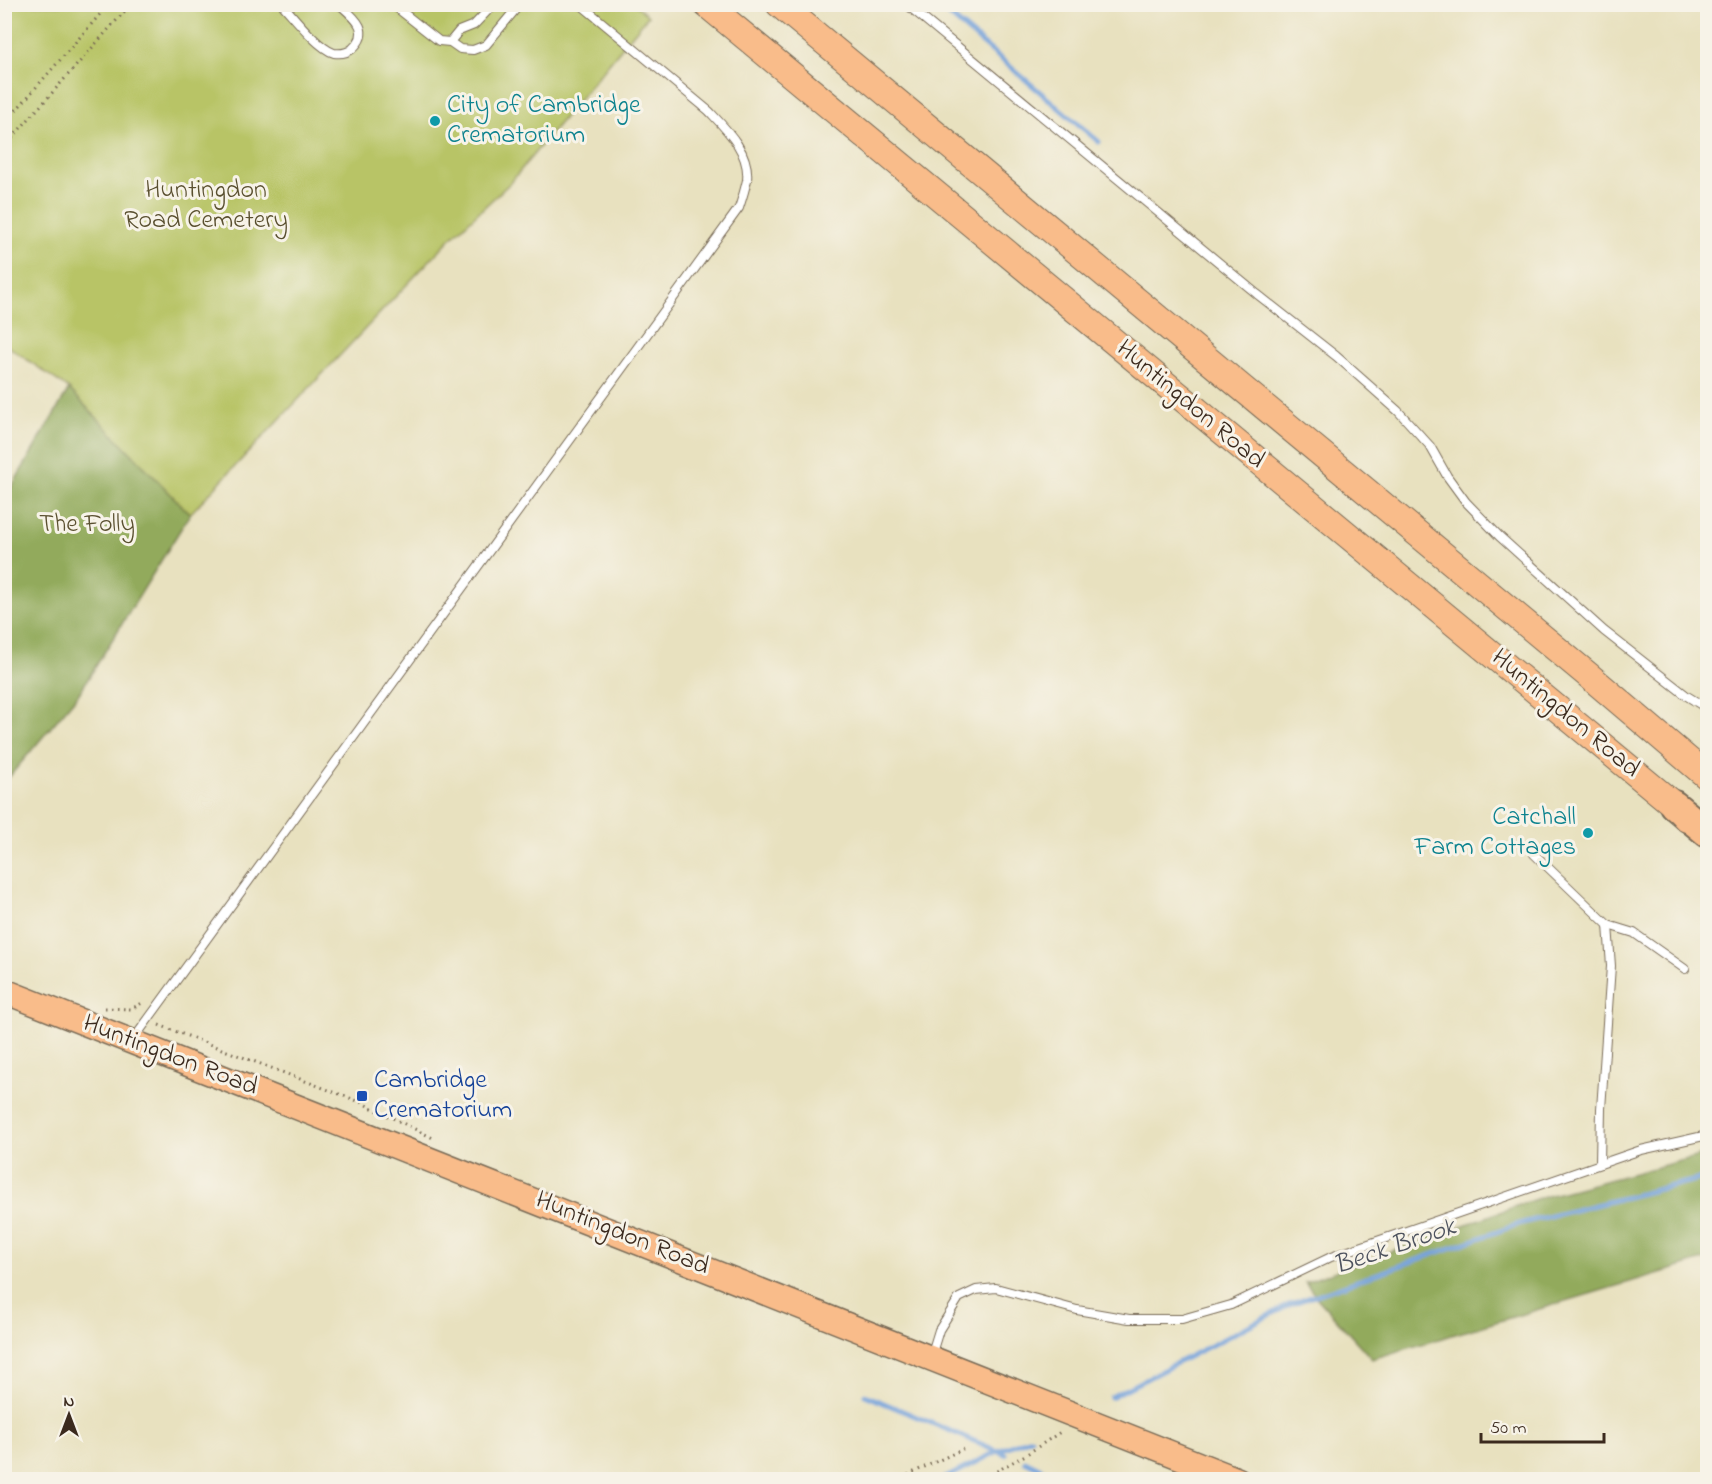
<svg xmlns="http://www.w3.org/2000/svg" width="1712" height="1484" viewBox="0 0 1712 1484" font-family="'Indie Flower',sans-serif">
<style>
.green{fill:#b8c466;stroke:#7a7742;stroke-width:1.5}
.forest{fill:#92aa5b;stroke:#666a3c;stroke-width:1.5}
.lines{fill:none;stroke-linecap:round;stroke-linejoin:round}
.stream{stroke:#709fd9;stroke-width:5}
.service-casing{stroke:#786a56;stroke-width:10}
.primary-casing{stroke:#786a56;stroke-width:27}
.trunk-casing{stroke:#786a56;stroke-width:28}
.motorway-casing{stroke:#786a56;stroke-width:32}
.path{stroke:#786a56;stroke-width:3;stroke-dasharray:1.5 4.5;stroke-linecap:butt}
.service{stroke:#fff;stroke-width:8}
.primary{stroke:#f9bc8a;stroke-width:24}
.trunk{stroke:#f9bc8a;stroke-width:26}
.motorway{stroke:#f9bc8a;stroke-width:28}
.culture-dot{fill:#0f9aa8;stroke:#f7f3e8;stroke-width:2}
.transit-dot{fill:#1a4fb4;stroke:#f7f3e8;stroke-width:2}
.labels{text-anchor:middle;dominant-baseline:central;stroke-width:6;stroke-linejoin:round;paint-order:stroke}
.culture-label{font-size:26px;fill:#0d838f;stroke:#f7f3e8;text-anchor:start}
.park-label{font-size:26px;fill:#5a5030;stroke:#f7f3e8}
.street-label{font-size:26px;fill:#3b2a1e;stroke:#f7f3e8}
.transit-label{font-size:26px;fill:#164399;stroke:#f7f3e8;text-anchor:start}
.water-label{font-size:27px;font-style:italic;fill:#4e535f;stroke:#f7f3e8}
</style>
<rect width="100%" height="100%" fill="#f7f3e8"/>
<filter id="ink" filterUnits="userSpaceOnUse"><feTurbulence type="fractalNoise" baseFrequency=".0167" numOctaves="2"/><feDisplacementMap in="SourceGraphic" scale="12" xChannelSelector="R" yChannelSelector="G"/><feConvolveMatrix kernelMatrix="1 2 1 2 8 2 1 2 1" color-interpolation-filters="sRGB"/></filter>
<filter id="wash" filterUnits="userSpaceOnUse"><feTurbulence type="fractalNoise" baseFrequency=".008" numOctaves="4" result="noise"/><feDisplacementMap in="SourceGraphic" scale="24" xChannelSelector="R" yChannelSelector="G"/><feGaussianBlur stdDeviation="1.35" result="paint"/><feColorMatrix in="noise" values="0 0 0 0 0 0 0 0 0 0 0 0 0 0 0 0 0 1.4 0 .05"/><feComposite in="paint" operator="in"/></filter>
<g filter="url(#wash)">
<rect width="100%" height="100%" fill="#e8e1bf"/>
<!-- green -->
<path class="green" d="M635,4L648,16L510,183L450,239L190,514L69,389L5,344V5Z"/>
<!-- forest -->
<g class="forest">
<path d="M69,389L190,514L78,695L5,782V498Z"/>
<path d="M1707,1154V1259L1372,1359L1318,1299L1305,1282L1536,1199Z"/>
</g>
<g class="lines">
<!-- stream -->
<g class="stream">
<path d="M936,4L1099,142"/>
<path d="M865,1395L1005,1454"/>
<path d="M1111,1397L1291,1304L1522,1223L1708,1177"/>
<path d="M1025,1461L1064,1480"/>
<path d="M942,1480L998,1451L1031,1438"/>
</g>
</g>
</g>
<g filter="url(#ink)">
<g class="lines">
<!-- service casing -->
<g class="service-casing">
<g id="service">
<path d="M282,4C294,17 318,48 334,53C341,54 347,53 352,49C373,31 354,17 339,4"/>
<path d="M392,4L439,41L450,42L460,49L473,50L486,45L520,4"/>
<path d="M906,4L1257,294L1336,356L1398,411L1430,446L1447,476L1466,502L1499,536L1604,631L1687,696L1708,709"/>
<path d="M450,42L459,31L474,25L494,4"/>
<path d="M1534,854L1608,925L1611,966L1601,1109L1600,1164"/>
<path d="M1608,925L1634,933L1685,969"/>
<path d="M133,1040L739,208C742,199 745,189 747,180C750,152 727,130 709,111L580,4"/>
<path d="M931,1356L939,1330L959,1298L976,1290L996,1288L1077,1310L1129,1319H1182L1231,1305L1331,1257L1641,1150L1708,1135"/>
</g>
</g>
<!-- primary casing -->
<g class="primary-casing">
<path id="primary" d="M4,991L1238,1480"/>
</g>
<!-- trunk casing -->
<g class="trunk-casing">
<g id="trunk">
<path d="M706,4L1674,805L1687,819"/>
<path d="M779,4L1588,675L1708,777"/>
</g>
</g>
<!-- motorway casing -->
<g class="motorway-casing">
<path id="motorway" d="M1674,805L1708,833"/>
</g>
<!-- path -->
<g class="path">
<path d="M4,124L109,4"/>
<path d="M4,147L131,4"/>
<path d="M105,1008L131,1009L144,1002"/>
<path d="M159,1025L360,1102L435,1139"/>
<path d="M897,1480L963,1449"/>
<path d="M981,1480L1027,1454L1062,1431"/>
</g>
<!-- service -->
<use href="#service" class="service"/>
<!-- primary -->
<use href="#primary" class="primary"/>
<!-- trunk -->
<use href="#trunk" class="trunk"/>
<!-- motorway -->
<use href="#motorway" class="motorway"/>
</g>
</g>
<!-- markers -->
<g class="culture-dot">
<circle cx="435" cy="121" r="6"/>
<circle cx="1588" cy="833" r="6"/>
</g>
<rect class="transit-dot" x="356" y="1090" width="12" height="12" rx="3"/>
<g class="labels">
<!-- culture labels -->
<g class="culture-label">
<text x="447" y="106">City of Cambridge<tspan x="447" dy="30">Crematorium</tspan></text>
<text x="1576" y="818" text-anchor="end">Catchall<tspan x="1576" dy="30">Farm Cottages</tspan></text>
</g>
<!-- park labels -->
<g class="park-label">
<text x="206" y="191">Huntingdon<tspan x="206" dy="30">Road Cemetery</tspan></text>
<text x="87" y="525">The Folly</text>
</g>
<!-- street labels -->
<g class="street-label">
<text transform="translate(1190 405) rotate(40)">Huntingdon Road</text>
<text transform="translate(1565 714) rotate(40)">Huntingdon Road</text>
<text transform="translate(170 1056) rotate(21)">Huntingdon Road</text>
<text transform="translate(622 1234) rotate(22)">Huntingdon Road</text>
</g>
<!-- transit labels -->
<g class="transit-label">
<text x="374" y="1081">Cambridge<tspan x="374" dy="30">Crematorium</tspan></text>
</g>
<!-- water labels -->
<g class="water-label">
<text transform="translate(1395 1247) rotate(-19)">Beck Brook</text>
</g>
</g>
<!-- margin -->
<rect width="1712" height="1484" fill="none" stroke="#f7f3e8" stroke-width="24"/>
<!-- north arrow -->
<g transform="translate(69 1415)" stroke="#f7f3e8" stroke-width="4.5" paint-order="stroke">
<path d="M0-4.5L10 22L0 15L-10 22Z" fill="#3b2a1e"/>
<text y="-9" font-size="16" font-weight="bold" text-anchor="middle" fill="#3b2a1e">N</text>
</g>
<!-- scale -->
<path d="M1481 1433v9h123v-9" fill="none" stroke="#3b2a1e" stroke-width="3"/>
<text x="1490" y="1433" font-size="18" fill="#3b2a1e" stroke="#f7f3e8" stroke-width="4.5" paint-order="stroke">50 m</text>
</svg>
